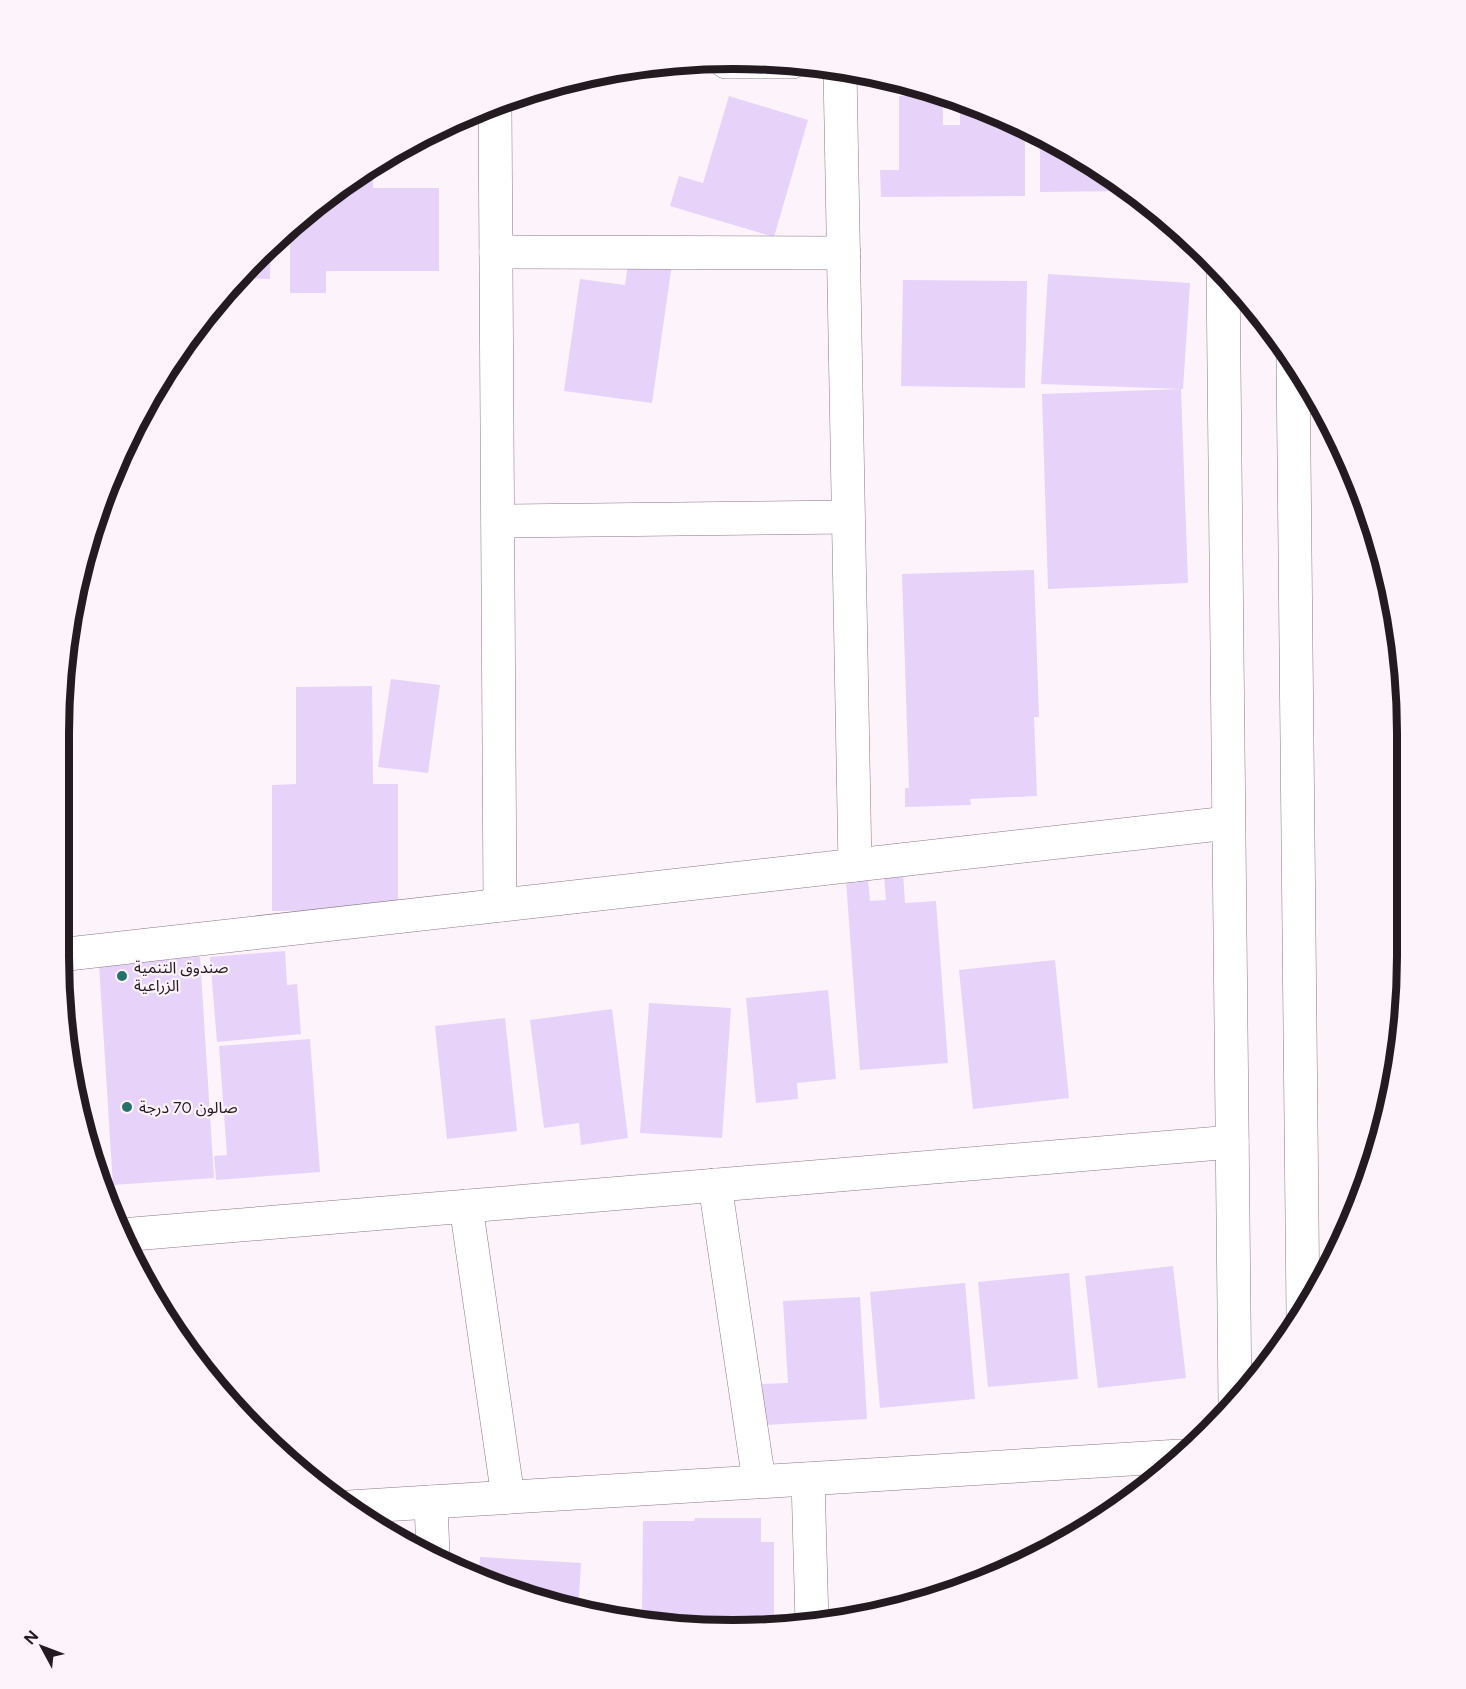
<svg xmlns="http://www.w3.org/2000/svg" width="1466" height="1689" viewBox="0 0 1466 1689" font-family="Figtree,'Noto Sans Arabic',sans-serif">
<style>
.building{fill:#e7d2fa}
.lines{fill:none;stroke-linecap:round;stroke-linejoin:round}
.street-casing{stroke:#8d7786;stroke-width:34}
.street{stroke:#fff;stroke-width:33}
.poi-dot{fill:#27716b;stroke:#fdf3fa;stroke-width:2}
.labels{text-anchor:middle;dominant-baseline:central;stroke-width:4.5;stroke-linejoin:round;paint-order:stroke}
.poi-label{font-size:16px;fill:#241b21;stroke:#fdf3fa;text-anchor:start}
.rim{fill:none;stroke:#241b21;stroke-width:8}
</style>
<rect width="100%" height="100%" fill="#fdf3fa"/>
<!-- building -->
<g class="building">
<path d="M943,95V125H960V101L1025,126V196L881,197L880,170H899V96Z"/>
<path d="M729,96L808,120L774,237L670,206L679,176L703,183Z"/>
<path d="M1040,140H1050L1126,187V191L1040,192Z"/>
<path d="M363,172H373V188H439V271H326V293H290V224Z"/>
<path d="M271,244L270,279L239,278Z"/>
<path d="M629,258L672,264L652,403L564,391L580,279L625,285Z"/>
<path d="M1048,274L1190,283L1183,389L1041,384Z"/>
<path d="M903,280L1027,281L1025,388L901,386Z"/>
<path d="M1181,389L1188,583L1048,589L1042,394Z"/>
<path d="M1034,570L1039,717H1034L1037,796L970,799L971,805L905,807V788H909L902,574Z"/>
<path d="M391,679L440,685L428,773L378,767Z"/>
<path d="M372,686L373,784H398V910L272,911V785L296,784V687Z"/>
<path d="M903,873L905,903L936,901L948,1063L860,1070L846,881L868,880L870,901L886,900L884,875Z"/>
<path d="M285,951L287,985L297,984L301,1034L217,1042L210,957Z"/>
<path d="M200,957L214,1178L113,1185L99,964Z"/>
<path d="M1055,960L1069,1098L973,1109L959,970Z"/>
<path d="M828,990L836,1079L797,1083L798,1099L756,1103L746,998Z"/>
<path d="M649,1003L731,1008L722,1138L640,1133Z"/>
<path d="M612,1009L628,1138L581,1145L579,1123L544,1128L530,1020Z"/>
<path d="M505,1018L517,1131L447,1139L435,1026Z"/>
<path d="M310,1039L320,1172L216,1180L214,1156L227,1155L219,1046Z"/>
<path d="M1173,1266L1186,1378L1098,1388L1085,1276Z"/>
<path d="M1069,1273L1078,1379L988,1387L978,1282Z"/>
<path d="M965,1283L975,1399L880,1408L870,1292Z"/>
<path d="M860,1297L867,1419L765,1425L762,1384L788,1383L783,1301Z"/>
<path d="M695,1518H761V1542H774V1629L642,1620L643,1521H694Z"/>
<path d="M480,1557L581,1563L578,1610L478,1580Z"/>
</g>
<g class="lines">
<!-- street casing -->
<g class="street-casing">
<g id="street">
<path d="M726,62H792"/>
<path d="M840,70L855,865"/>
<path d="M495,104L500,905"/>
<path d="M496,252L844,253"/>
<path d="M1223,272L1235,1403"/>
<path d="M1293,361L1303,1313"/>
<path d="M498,521L848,517"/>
<path d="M59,955L1228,823"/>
<path d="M715,1185L759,1481"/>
<path d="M466,1206L508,1497"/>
<path d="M121,1235L1232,1142"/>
<path d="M808,1479L812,1622"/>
<path d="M431,1502L433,1555"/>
<path d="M349,1507L1180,1456"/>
</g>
</g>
<!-- street -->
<use href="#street" class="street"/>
</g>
<!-- markers -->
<g class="poi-dot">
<circle cx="122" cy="976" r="6"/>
<circle cx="127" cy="1107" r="6"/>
</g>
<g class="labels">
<!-- poi labels -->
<g class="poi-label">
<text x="134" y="967">صندوق التنمية<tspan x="134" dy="18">الزراعية</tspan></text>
<text x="139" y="1107">صالون 70 درجة</text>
</g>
</g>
<!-- crop -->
<path d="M0 0H1466V1689H0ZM733 69H733A664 664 0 0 1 1397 733V956A664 664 0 0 1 733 1620H733A664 664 0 0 1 69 956V733A664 664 0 0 1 733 69Z" fill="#fdf3fa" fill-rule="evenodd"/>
<path class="rim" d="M733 69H733A664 664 0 0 1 1397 733V956A664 664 0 0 1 733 1620H733A664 664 0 0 1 69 956V733A664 664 0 0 1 733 69Z"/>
<!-- north arrow -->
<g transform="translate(42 1647) rotate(311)" stroke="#fdf3fa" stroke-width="4.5" paint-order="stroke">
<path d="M0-4.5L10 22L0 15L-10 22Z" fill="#241b21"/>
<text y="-9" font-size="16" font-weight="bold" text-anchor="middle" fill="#241b21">N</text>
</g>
</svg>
